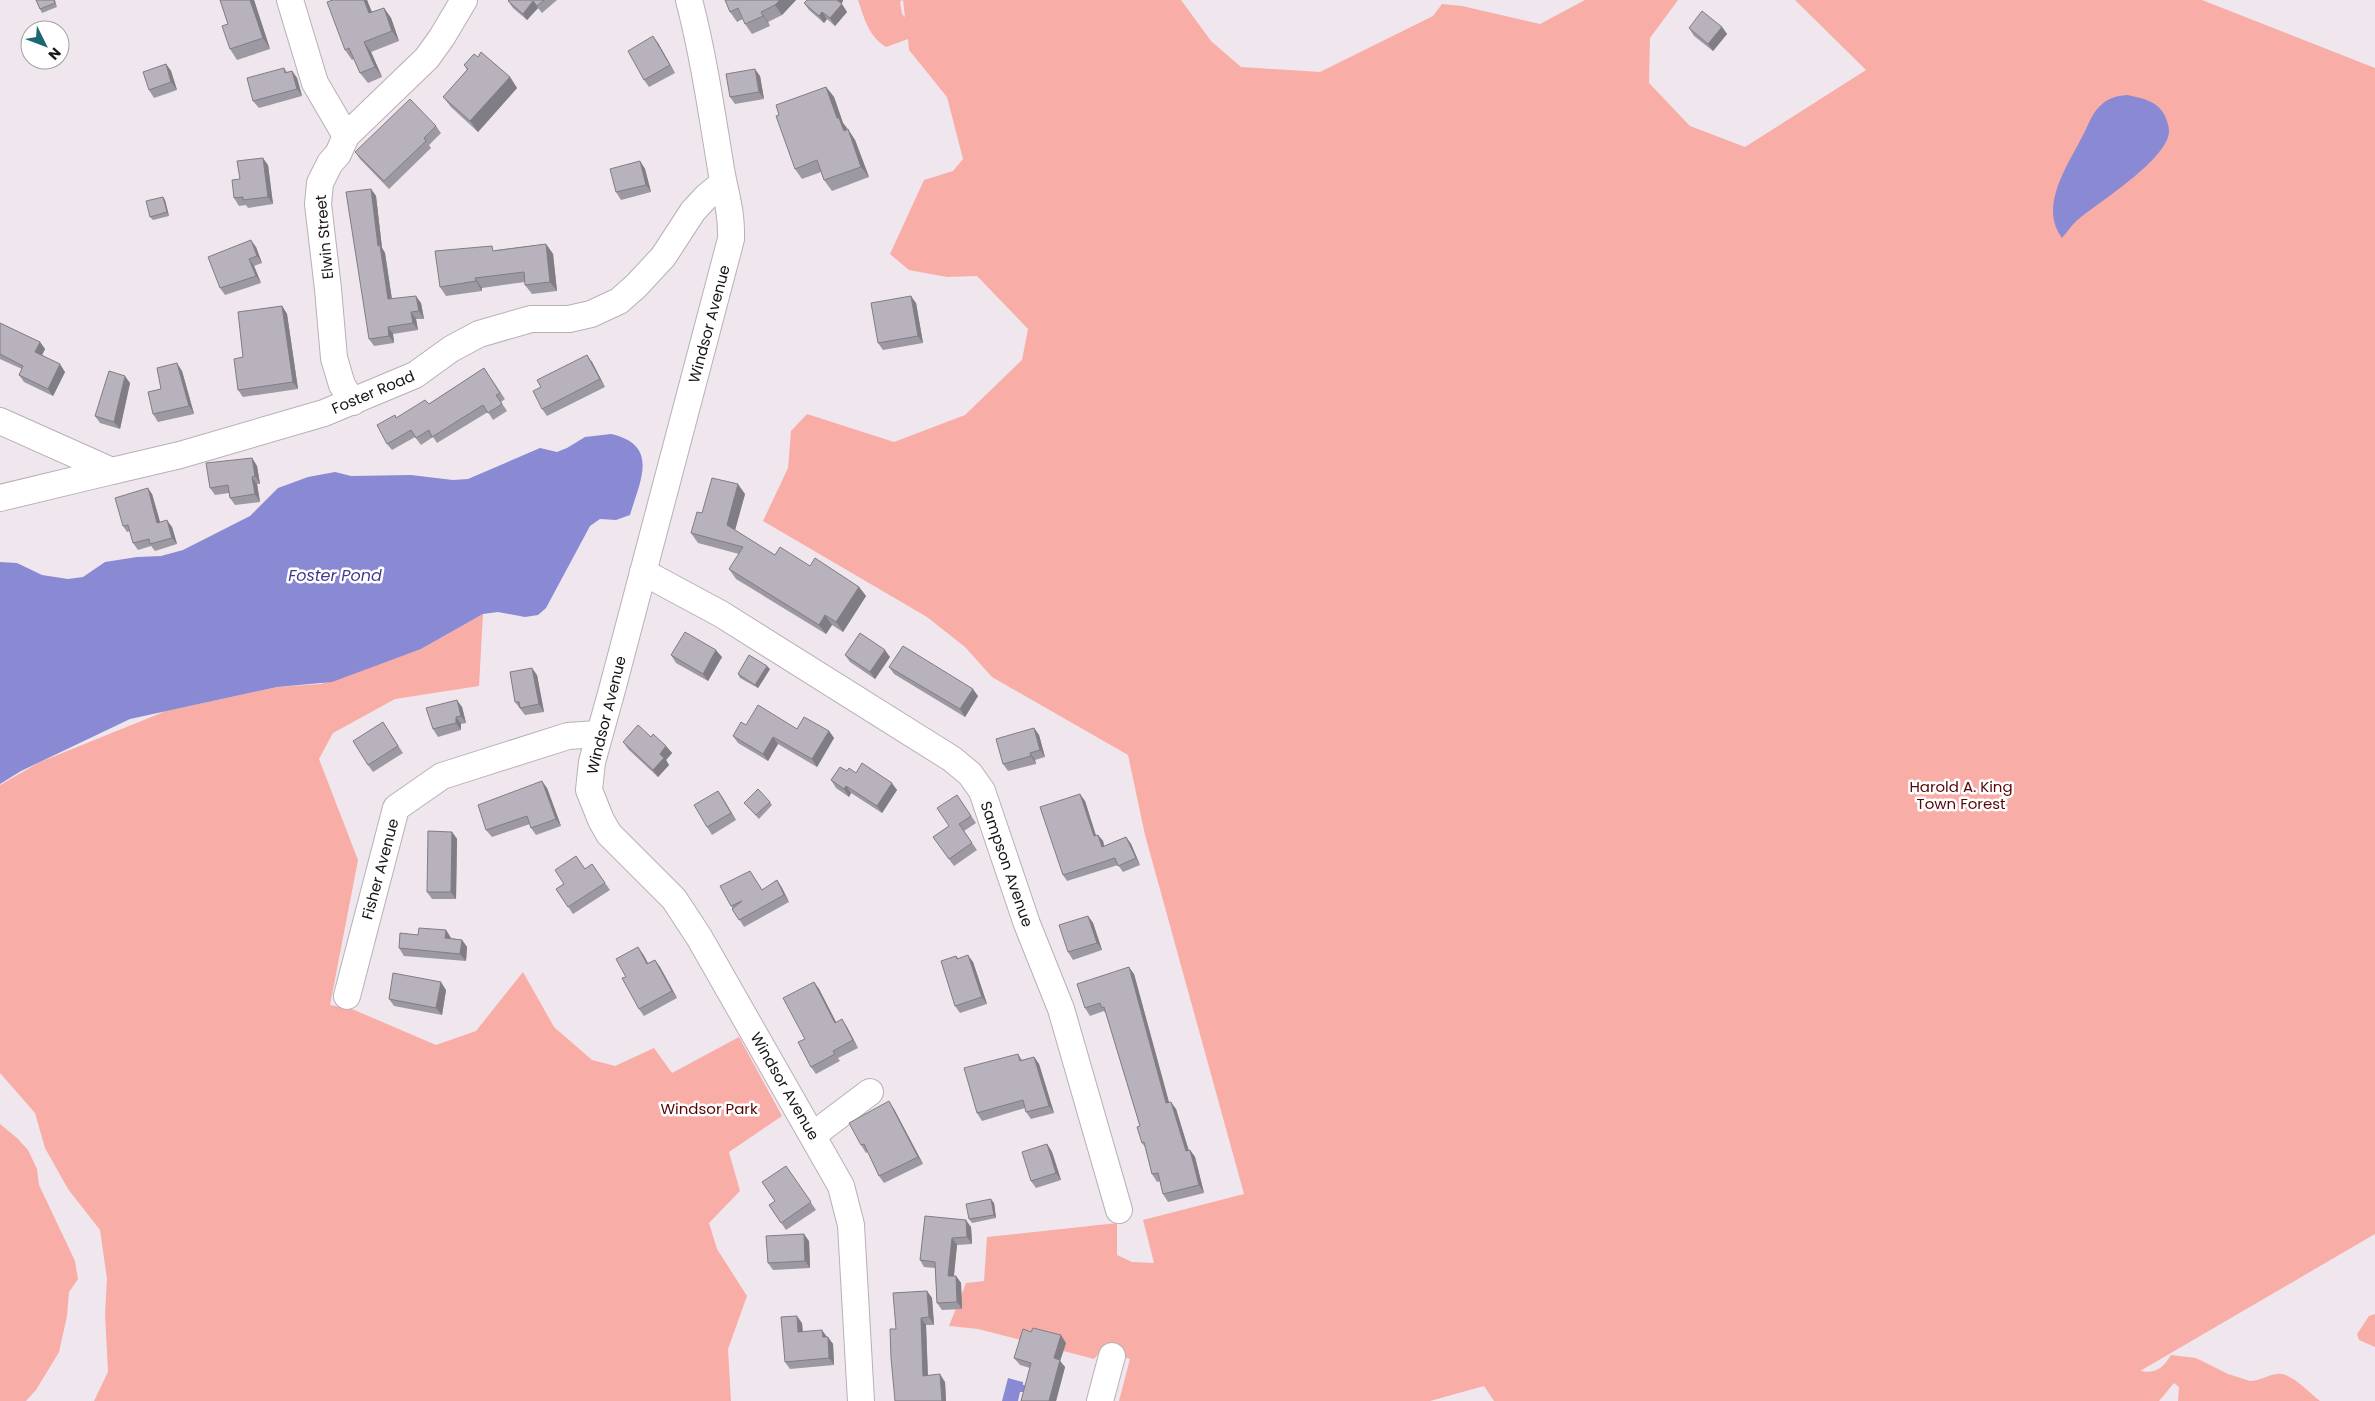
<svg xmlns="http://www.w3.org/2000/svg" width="2375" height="1401" viewBox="0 0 2375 1401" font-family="Poppins,sans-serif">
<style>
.green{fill:#f8aea6}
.water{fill:#8a89d4}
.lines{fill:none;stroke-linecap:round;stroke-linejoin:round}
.minor-casing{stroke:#b9afb6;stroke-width:28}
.minor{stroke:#fff;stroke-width:26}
.wall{fill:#9d99a2}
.shaded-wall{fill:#807d84}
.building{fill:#b7b2bc;stroke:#807d84}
.labels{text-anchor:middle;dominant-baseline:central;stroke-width:5;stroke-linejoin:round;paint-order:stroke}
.street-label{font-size:15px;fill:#191518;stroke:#fff}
.park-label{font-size:15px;fill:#570509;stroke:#fff}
.water-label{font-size:16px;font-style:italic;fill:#433891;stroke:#fff}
</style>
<rect width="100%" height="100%" fill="#f0e6ee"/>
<!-- green -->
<g class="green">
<path d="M858,0H902L900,2L902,14L905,17L903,0H1181L1211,41L1241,67L1320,72L1433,16L1442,4L1462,6L1540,24L1585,0H1678L1650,38L1649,83L1690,126L1745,147L1866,70L1795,0H2202L2375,68V1234L2140,1371C2156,1374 2163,1368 2171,1355L2196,1358L2228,1374L2250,1381C2260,1381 2267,1375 2277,1374C2291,1372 2309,1393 2320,1401H2178L2179,1387L2174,1383L2159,1401H1494L1484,1386L1430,1401H1119L1130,1359L1101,1351L1094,1359L978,1329L949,1326L966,1283L984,1281L987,1237L1117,1223V1255L1132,1262L1154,1263L1143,1220L1244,1194L1145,835L1128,755L992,677L965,647L927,617L763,521L788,468L791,431L807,414L894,442L965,415L1022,360L1028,329L977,276L947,277L909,270L890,254L924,180L953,171L963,159L947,97L909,50L908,39L886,47C869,37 864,18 858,0Z"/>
<path d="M483,614L479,686L395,699L333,733L319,759L358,860L330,1005L352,1009L436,1045L476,1031L523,972L554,1027L592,1060L615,1066L654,1048L672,1073L739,1037L782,1116L729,1152L740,1191L709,1223L717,1249L747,1296L728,1349L731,1401H94L108,1372L105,1314L107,1279L100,1230L68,1189L45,1148L35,1113L0,1073V785L40,762L166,711L277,687L321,684L421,649Z"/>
<path d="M0,1124L17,1138L28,1150L37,1169L39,1185L75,1261L78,1279L69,1292L67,1316L59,1352L36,1390L26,1401H0Z"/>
<path d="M2375,1314V1347L2359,1340L2357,1334L2369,1316Z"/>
</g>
<!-- water -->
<g class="water">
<path d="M2127,95C2142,98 2158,101 2165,116C2167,121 2169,126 2169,131C2169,158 2101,201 2080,218C2073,223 2068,231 2062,238C2039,207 2066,168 2081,139C2087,129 2091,114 2100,106C2108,98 2116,96 2127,95Z"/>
<path d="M611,434C660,445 640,481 630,515L616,520L600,519L590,526L546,608L538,615L525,617L498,612L483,614L421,649L332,682L277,687L130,719L21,771L0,784V562L17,563L42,575L68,579L83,577L105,562L137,557L161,556L183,550L250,516L278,488L308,477L335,472L351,476L411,475L453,480L468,479L540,448L557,452L567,448L585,437Z"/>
<path d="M1008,1378L1023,1382V1385H1025L1024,1392H1020L1018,1401H1002Z"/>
</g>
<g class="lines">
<!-- minor casing -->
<g class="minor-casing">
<g id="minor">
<path d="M290,0L315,83L346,136"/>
<path d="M689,0C703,54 711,108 720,163C724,191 732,209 731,239L612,690L592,762L589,790L601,820L609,834L674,899L699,937L841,1186L851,1225L861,1401"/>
<path d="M353,402L342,385L334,358L328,289L318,204L320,183L330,163L338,154L346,136L427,58L442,37L464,0"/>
<path d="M0,421L112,471L180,455L324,413L415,375L451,349L479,334L531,319H569L591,314L619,301L636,286L663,257L693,211L707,196L723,183"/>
<path d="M0,498L112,471"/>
<path d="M643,572L721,614L952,759L970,774L982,791L1027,924L1061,1009L1119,1210"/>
<path d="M347,996L396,808L442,776L568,736L598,734"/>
<path d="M813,1135L870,1092"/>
<path d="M1100,1401L1112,1356"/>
</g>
</g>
<!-- minor -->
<use href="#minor" class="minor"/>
</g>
<!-- wall -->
<g class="wall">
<path d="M36,0H55L57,7L42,13L40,9Z"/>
<path d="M220,0H254L270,49L237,60L230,49L228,24Z"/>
<path d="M333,0H367L372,12L384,8L391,18L399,41L371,52L382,77L368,83L360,73L354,59L352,60L345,50Z"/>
<path d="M509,0H557L542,13L538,8L527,20L513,8L508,1Z"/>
<path d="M725,0H796L782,15L768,22L770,26L752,34L745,24L743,19L737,22L730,12Z"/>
<path d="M807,0H843V1L841,4L847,12L835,26L827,19L824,23L809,10L804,3Z"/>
<path d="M1722,27L1727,34L1713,51L1694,36L1689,28Z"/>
<path d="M658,43L675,73L649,87L644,80Z"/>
<path d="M166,64L171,71L177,90L154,98L149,90Z"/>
<path d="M464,65L510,77L517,88L478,132L451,107L443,97L467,70Z"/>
<path d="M284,68L287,72L292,71L297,78L302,96L259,108L253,101Z"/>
<path d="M760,76L764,99L735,104L730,97Z"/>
<path d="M826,87L834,97L843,123L855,140L869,177L832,191L824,180L821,172L802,179L795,169L779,115Z"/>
<path d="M436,126L441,133L429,145L431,148L389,189L360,159L355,152Z"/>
<path d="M640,161L645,169L651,192L621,200L616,192Z"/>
<path d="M268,165L273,204L248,208L246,205L239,206L234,198L240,179Z"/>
<path d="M371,189L376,196L382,248L385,253L392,299L421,303L424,319H416L418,330L393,334L394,343L374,346L369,339Z"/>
<path d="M163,197L165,200L169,216L153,220L150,217Z"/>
<path d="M546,244L553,254L557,291L532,294L525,285V282L482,288V291L446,296L440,287L496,250Z"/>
<path d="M256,247L262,263L254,266L261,283L225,295L220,288Z"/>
<path d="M916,303L923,343L883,350L878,343Z"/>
<path d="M282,306L287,314L298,389L243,397L238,390L243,357Z"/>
<path d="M0,323L40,342L45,349L42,355L65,372L53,396L24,382L19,375L22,369L0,359Z"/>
<path d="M592,362L605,387L547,416L542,409Z"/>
<path d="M484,368L505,399L501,402L507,411L493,420L488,412L437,443L433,437L421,445L415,437L392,450L387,444L397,418L429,404Z"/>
<path d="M182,371L194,414L158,422L153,414L161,389Z"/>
<path d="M130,383L120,429L100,423L95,416Z"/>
<path d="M252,458L257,466L260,484H257L260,502L235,505L230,498L229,493L215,495L210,488Z"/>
<path d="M152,494L160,522L172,527L177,544L155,551L151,546L138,550L133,543L130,531L127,532L123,526Z"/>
<path d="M745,494L735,530L775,555L810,566L859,587L866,596L843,632L832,625L826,634L736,579L729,569L739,554L698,543L691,533L702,513Z"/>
<path d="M671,655L722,657L708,681L676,663Z"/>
<path d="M845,655L890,657L875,679L850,662Z"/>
<path d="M889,667L978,696L965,717L894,674Z"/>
<path d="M770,669L758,688L740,678L738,674Z"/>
<path d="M537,675L544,712L525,715L515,702Z"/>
<path d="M462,707L466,723L461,724V730L438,737L433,729Z"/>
<path d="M383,722L403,753L373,772L368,765Z"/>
<path d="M746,725L829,731L834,738L817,767L778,744L768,761L738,743L733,736Z"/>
<path d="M1034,728L1039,735L1045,757L1035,760L1036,764L1008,771L1003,764Z"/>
<path d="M651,737L666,746L672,753L666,760L669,765L658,777L628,749L623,742Z"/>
<path d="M847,771L856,773L897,790L882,813L851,793L849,797L836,788L831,780Z"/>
<path d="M547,788L561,826L536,835L531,828L530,824L492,837L486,830Z"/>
<path d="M718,791L736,820L712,835L707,827Z"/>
<path d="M957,795L976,823L964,831L977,850L954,866L933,837L949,826Z"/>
<path d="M1085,801L1096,835H1098L1103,841L1104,846L1126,837L1131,844L1140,865L1123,872L1118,865L1067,881L1063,875Z"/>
<path d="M770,802L772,805L759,819L744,803Z"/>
<path d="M452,832L457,839L456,899H432L427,892Z"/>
<path d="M592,864L610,890L573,914L556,889Z"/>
<path d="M750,871L762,890L777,880L782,888L789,902L744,927L731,906Z"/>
<path d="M1088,916L1093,923L1102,950L1073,960L1068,952Z"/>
<path d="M446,930L451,938L462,940L467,947L466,961L404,956L399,948L418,935Z"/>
<path d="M643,954L648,963L655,960L660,967L677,998L644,1016L639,1009L626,977Z"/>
<path d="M956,956L958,958L973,962L987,1004L960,1013L955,1006Z"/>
<path d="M1134,974L1169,1102L1176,1109L1189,1151L1190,1150L1195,1157L1204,1193L1168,1202L1163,1194L1160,1181L1157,1182L1152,1174L1145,1147L1142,1143L1140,1126L1106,1014L1104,1011L1090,1016L1085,1008Z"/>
<path d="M814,982L819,989L836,1022L847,1027L858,1048L838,1058L840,1061L816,1074L811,1067L805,1039Z"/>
<path d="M446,990L442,1015L394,1006L389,999Z"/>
<path d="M1018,1054L1022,1060L1034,1057L1039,1064L1054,1113L1031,1119L1026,1112L1025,1108L982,1121L977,1113Z"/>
<path d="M894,1109L923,1164L884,1183L879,1176L868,1152L866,1153L861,1145Z"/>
<path d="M1047,1144L1052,1152L1061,1180L1036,1188L1031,1181Z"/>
<path d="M786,1166L816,1210L786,1230L769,1205L775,1201Z"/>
<path d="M994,1203L996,1218L972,1223L969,1219Z"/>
<path d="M925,1216L971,1227L972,1244L957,1245L954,1276H956L961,1283L962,1309L942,1310L937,1303L935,1268L924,1267L920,1260Z"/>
<path d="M809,1241L810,1268L773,1270L768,1263Z"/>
<path d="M927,1291L932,1298L934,1325H926L928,1375L945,1382L946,1401H895Z"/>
<path d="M802,1323L803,1332L827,1337L833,1344L834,1365L790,1369L785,1362Z"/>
<path d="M1066,1343L1060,1361L1065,1367L1056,1401H1021L1030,1368L1020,1365L1014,1358Z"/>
</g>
<!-- shaded-wall -->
<g class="shaded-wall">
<path d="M250,0H254L270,49L263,38Z"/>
<path d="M364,0H367L376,23L369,13Z"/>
<path d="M780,0H796L782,15L775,5Z"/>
<path d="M837,0H843V1L840,5Z"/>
<path d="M533,1L538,8L527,20L523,14Z"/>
<path d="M842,4L847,12L835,26L830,18Z"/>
<path d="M384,8L391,18L399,41L392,31Z"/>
<path d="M761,12L768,22L770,26L763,16Z"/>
<path d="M822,12L827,19L824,23L819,16Z"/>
<path d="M1722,27L1727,34L1713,51L1708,44Z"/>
<path d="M653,36L658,43L675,73L670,65Z"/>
<path d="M364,42L371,52L382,77L375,67Z"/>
<path d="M166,64L171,71L177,90L171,82Z"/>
<path d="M755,69L760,76L764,99L759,92Z"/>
<path d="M292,71L297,78L302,96L297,89Z"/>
<path d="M510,77L517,88L478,132L470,121Z"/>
<path d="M826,87L834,97L843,123L847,128L851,141L844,131L837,118Z"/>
<path d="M848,129L855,140L869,177L861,167Z"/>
<path d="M263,158L268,165L273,204L268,197Z"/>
<path d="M640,161L645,169L651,192L646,185Z"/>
<path d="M371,189L376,196L382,248L385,253L393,307L388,299L378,246Z"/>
<path d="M163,197L165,200L169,216L167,212Z"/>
<path d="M251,240L256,247L262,263L257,256Z"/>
<path d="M546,244L553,254L557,291L550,282Z"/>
<path d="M249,259L254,266L261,283L256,276Z"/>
<path d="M475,278L482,288V291L476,281Z"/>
<path d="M416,296L421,303L424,319L419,311Z"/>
<path d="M911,296L916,303L923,343L918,336Z"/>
<path d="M282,306L287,314L298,389L293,382Z"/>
<path d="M411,312L416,319L418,330L413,323Z"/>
<path d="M388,327L393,334L394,343L389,336Z"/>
<path d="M40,342L45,349L40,359L35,352Z"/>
<path d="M587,355L592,362L605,387L600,379Z"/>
<path d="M177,363L182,371L194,414L189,406Z"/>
<path d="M60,364L65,372L53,396L48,389Z"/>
<path d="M125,376L130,383L120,429L114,422Z"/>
<path d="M252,458L257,466L260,484L255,476Z"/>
<path d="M252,477L257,484L260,502L255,494Z"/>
<path d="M738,484L745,494L734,534L727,525Z"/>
<path d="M148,488L152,494L162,529L157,523Z"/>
<path d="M167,520L172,527L177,544L172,538Z"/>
<path d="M859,587L866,596L843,632L836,622Z"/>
<path d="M825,615L832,625L826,634L819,625Z"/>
<path d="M716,650L722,657L708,681L703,674Z"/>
<path d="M885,650L890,657L875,679L870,672Z"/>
<path d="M767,666L770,669L758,688L755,685Z"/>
<path d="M532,668L537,675L544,712L539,704Z"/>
<path d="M973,689L978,696L965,717L960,709Z"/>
<path d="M457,700L462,707L466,723L461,716Z"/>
<path d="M456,717L461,724V730L456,723Z"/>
<path d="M1034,728L1039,735L1045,757L1040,750Z"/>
<path d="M829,731L834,738L817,767L812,759Z"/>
<path d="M773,737L778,744L768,761L763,754Z"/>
<path d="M666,746L672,753L666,760L669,765L658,777L653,770L660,754Z"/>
<path d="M1030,753L1035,760L1036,764L1031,756Z"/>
<path d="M542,781L547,788L561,826L556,819Z"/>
<path d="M892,783L897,790L882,813L877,806Z"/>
<path d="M846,786L851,793L849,797L844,789Z"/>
<path d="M718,791L723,798L736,820L731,813Z"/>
<path d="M1080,794L1085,801L1098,843L1094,836Z"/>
<path d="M452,832L457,839L456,899L451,892Z"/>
<path d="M1098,835L1103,841L1106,854L1102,847Z"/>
<path d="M1126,837L1131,844L1140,865L1136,858Z"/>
<path d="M777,880L782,888L789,902L784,895Z"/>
<path d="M1088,916L1093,923L1102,950L1097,943Z"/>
<path d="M446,930L451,938L450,945L445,938Z"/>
<path d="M462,940L467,947L466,961L460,954Z"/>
<path d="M638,947L643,954L652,971L647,964Z"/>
<path d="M968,955L973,962L987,1004L982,997Z"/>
<path d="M655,960L660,967L677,998L672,991Z"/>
<path d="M1129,967L1134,974L1171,1110L1166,1103Z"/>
<path d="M441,982L446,990L442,1015L436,1008Z"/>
<path d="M814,982L819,989L840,1030L835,1023Z"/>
<path d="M842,1019L847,1027L858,1048L853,1040Z"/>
<path d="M1034,1057L1039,1064L1054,1113L1049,1106Z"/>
<path d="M889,1101L894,1109L923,1164L918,1157Z"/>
<path d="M1171,1102L1176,1109L1191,1158L1186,1151Z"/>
<path d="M1047,1144L1052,1152L1061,1180L1056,1173Z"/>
<path d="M1190,1150L1195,1157L1204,1193L1199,1185Z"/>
<path d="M991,1199L994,1203L996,1218L994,1215Z"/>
<path d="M966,1220L971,1227L972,1244L967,1237Z"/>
<path d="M804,1234L809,1241L810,1268L805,1261Z"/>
<path d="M952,1238L957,1245L953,1283L948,1276Z"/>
<path d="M956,1276L961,1283L962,1309L957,1302Z"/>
<path d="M927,1291L932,1298L934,1325L929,1317Z"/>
<path d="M797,1316L802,1323L803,1339L798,1332Z"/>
<path d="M921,1318L926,1325L928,1383L923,1376Z"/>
<path d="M822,1330L827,1337H823Z"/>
<path d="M1061,1335L1066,1343L1060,1361L1065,1367L1056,1401H1049L1054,1358Z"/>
<path d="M828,1337L833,1344L834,1365L829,1358Z"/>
<path d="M940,1374L945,1382L946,1401H942Z"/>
</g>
<!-- building -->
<g class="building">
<path d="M36,0H54L55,3L40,9Z"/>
<path d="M220,0H250L263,38L230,49L222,26L228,24Z"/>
<path d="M333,0H364L369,13L384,8L392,31L364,42L375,67L360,73L349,48L345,50L327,2Z"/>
<path d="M509,0H544L537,6L533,1L523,14L508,1Z"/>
<path d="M725,0H780L775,5L761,12L763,16L745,24L738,8L730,12Z"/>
<path d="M807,0H837L842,4L830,18L822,12L819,16L804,3Z"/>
<path d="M1702,11L1722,27L1708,44L1689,28Z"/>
<path d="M653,36L670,65L644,80L628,51Z"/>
<path d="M481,52L510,77L470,121L443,97L468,69L464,65L474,54L478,57Z"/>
<path d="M166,64L171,82L149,90L143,72Z"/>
<path d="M284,68L285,73L292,71L297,89L253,101L247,78Z"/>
<path d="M755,69L759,92L730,97L726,74Z"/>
<path d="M826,87L837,118H839L844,131L848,129L861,167L824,180L817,160L795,169L776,116L779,115L776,105Z"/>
<path d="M410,99L436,126L424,138L426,141L384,181L355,152Z"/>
<path d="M263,158L268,197L243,200V197L234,198L232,180L240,179L237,161Z"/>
<path d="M640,161L646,185L616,192L610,169Z"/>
<path d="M371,189L378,246L380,245L388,299L416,296L419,311L411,312L413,323L388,327L389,336L369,339L346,192Z"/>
<path d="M163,197L167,212L150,217L146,201Z"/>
<path d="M251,240L257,256L249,259L256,276L220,288L208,257Z"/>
<path d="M546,244L550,282L525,285L524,272L475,278L476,281L440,287L435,251L492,246L493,251Z"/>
<path d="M911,296L918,336L878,343L871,303Z"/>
<path d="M282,306L293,382L238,390L234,359L243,357L238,312Z"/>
<path d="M0,323L40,342L35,352L60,364L48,389L19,375L23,366L0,354Z"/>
<path d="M587,355L600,379L542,409L533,391L541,387L537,380Z"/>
<path d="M177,363L189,406L153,414L148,392L161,389L157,368Z"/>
<path d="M484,368L500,393L496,395L502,404L488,413L483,405L432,437L429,430L416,438L411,430L387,444L377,425L395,415L396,418L425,400L429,404Z"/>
<path d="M109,371L125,376L114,422L95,416Z"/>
<path d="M252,458L255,476L252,477L255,494L230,498L228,485L210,488L206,463Z"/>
<path d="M712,478L738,484L727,525L775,555L780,547L810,566L815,558L859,587L836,622L825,615L819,625L729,569L743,547L691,533L697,512L702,513Z"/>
<path d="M148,488L157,523L167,520L172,538L150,544L149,539L133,543L128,525L123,526L115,498Z"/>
<path d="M685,632L716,650L703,674L671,655Z"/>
<path d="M860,633L885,650L870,672L845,655Z"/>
<path d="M903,646L973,689L960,709L889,667Z"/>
<path d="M749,655L767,666L755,685L738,674Z"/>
<path d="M532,668L539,704L520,708L519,702H515L510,672Z"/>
<path d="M457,700L461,716L456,717V723L433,729L426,708Z"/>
<path d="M758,705L797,729L804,717L829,731L812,759L773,737L763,754L733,736L741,722L746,725Z"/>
<path d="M383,722L398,746L368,765L353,741Z"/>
<path d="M638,725L651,737L653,734L666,746L660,754L664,758L653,770L623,742Z"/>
<path d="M1034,728L1040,750L1030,753L1031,756L1003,764L996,739Z"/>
<path d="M862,763L892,783L877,806L846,786L844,789L831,780L840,767L847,771L849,768L856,773Z"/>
<path d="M542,781L556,819L531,828L527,816L486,830L478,805Z"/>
<path d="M758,789L770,802L756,815L744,803Z"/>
<path d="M718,791L731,813L707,827L694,805Z"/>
<path d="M1080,794L1094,836L1098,835L1102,847L1126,837L1136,858L1118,866L1115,858L1063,875L1040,807Z"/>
<path d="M957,795L971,816L959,824L972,843L949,859L933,837L949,826L937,808Z"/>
<path d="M428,831L452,832L451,892H427Z"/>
<path d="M576,856L585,869L592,864L605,883L568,907L556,889L564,884L555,870Z"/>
<path d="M750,871L762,890L777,880L784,895L739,920L732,909L742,901L731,906L720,886Z"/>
<path d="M1088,916L1097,943L1068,952L1059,925Z"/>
<path d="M419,928L446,930L445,938L462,940L460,954L399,948L400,933L418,935Z"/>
<path d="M638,947L647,964L655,960L672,991L639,1009L622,978L626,977L616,959Z"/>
<path d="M968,955L982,997L955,1006L941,961L956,956L957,959Z"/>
<path d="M1129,967L1166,1103L1171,1102L1186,1151L1190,1150L1199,1185L1163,1194L1158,1173L1152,1174L1144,1142L1142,1143L1137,1127L1140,1126L1104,1007L1102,1008L1100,1003L1085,1008L1077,984Z"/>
<path d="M393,973L441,982L436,1008L389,999Z"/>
<path d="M814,982L835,1023L842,1019L853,1040L833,1051L835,1054L811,1067L798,1042L805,1039L783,998Z"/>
<path d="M1018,1054L1020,1061L1034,1057L1049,1106L1026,1112L1023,1100L977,1113L964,1068Z"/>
<path d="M889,1101L918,1157L879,1176L864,1144L861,1145L849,1123Z"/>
<path d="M1047,1144L1056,1173L1031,1181L1022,1152Z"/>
<path d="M786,1166L811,1202L781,1223L769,1205L775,1201L762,1182Z"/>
<path d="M991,1199L994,1215L969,1219L966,1204Z"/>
<path d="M925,1216L966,1220L967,1237L952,1238L948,1276H956L957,1302L937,1303L935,1262L920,1260Z"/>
<path d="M804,1234L805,1261L768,1263L766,1236Z"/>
<path d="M927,1291L929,1317L921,1318L923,1376L940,1374L942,1401H895L891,1358L890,1329H896L893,1293Z"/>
<path d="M797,1316L798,1332L822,1330L823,1337H828L829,1358L785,1362L781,1317Z"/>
<path d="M1033,1328L1061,1335L1054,1358L1060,1360L1049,1401H1021L1031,1363L1014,1358L1023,1329L1031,1332Z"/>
</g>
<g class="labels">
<!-- street labels -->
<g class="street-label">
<text transform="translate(324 237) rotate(-95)">Elwin Street</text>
<text transform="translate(709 324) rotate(-75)">Windsor Avenue</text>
<text transform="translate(373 392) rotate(-23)">Foster Road</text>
<text transform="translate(606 715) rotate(-76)">Windsor Avenue</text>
<text transform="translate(1007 864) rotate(71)">Sampson Avenue</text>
<text transform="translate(380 869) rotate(-75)">Fisher Avenue</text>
<text transform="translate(785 1086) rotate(60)">Windsor Avenue</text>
</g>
<!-- park labels -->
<g class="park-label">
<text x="1961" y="786">Harold A. King<tspan x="1961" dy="17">Town Forest</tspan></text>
<text x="709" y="1108">Windsor Park</text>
</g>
<!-- water labels -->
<g class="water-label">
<text x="335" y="575">Foster Pond</text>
</g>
</g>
<!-- north arrow -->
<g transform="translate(45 45) rotate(132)"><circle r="24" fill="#ffffff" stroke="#a3a1a3"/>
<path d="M0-4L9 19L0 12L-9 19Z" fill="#1c6771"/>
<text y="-8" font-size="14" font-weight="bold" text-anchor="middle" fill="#191518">N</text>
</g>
</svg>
